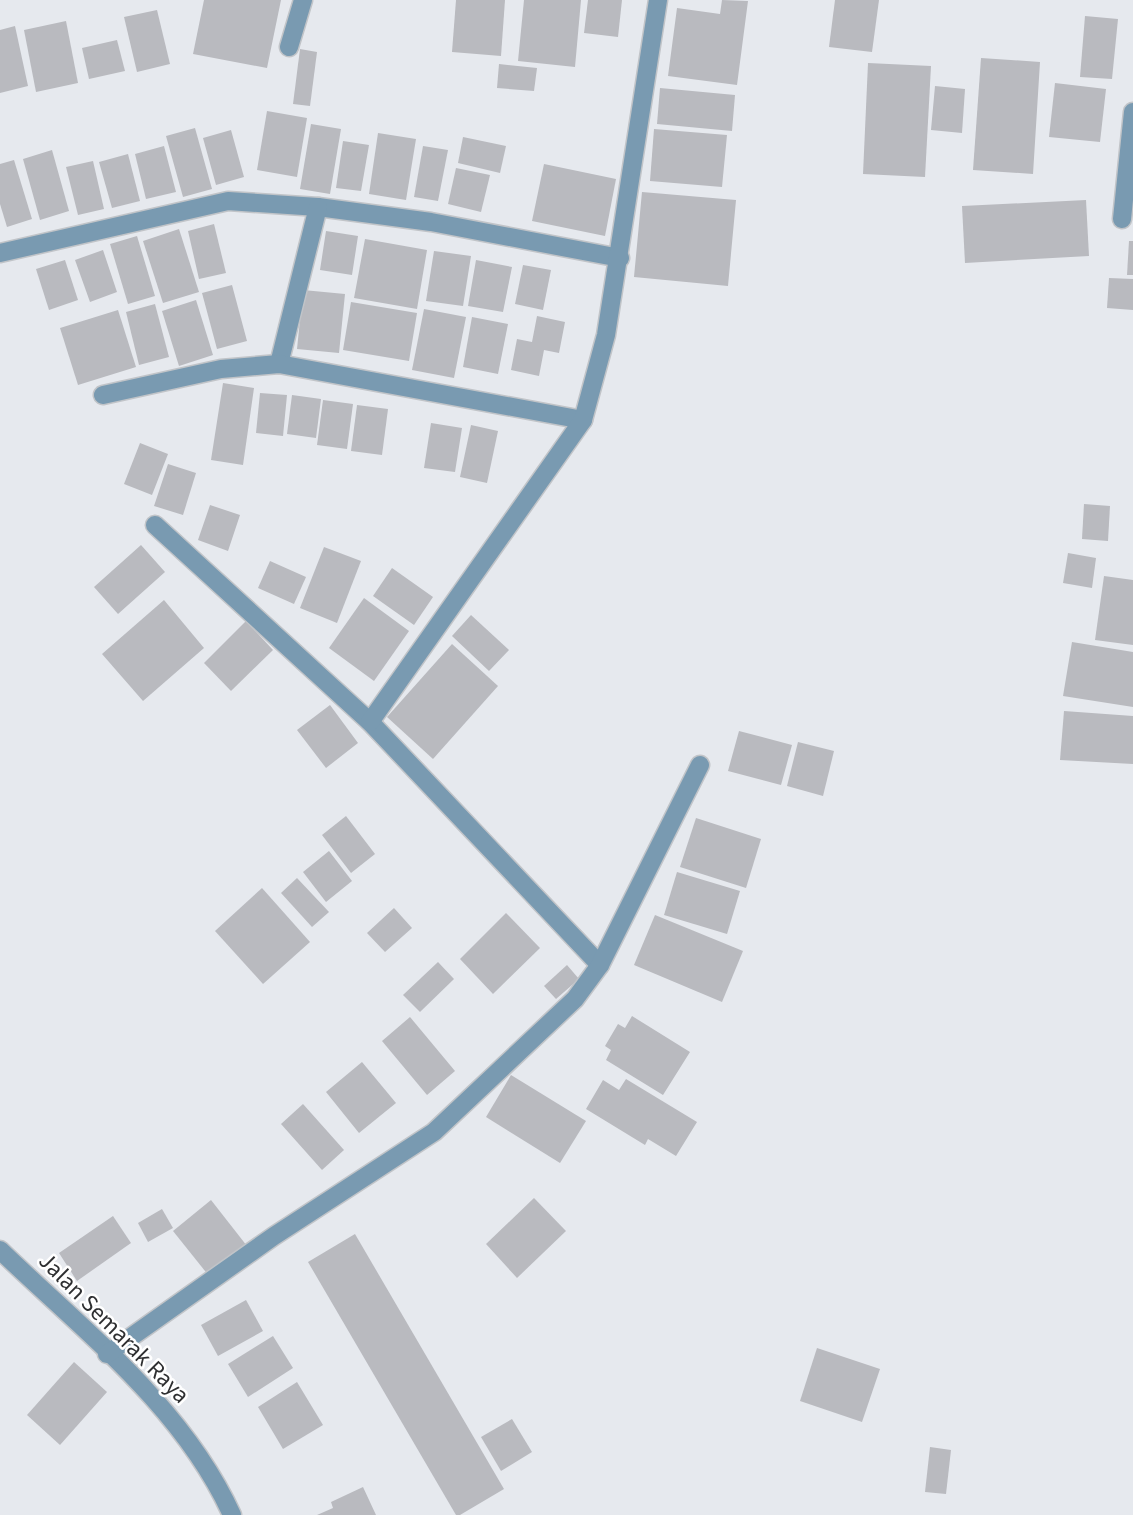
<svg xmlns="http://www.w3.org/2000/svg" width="1133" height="1515" viewBox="0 0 1133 1515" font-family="'Source Sans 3',sans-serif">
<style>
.building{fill:#b9babf}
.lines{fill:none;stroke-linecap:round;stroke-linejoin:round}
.minor-casing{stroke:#c1c4c8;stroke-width:21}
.minor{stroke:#799ab1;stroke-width:18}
.labels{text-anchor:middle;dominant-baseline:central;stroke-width:5;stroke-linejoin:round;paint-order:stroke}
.street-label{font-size:24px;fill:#2e2f31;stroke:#fff}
</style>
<rect width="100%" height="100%" fill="#e6e9ee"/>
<!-- building -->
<g class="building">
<path d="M204,0H281L267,68L193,54Z"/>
<path d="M456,0H505L501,56L452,52Z"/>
<path d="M524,0H581L575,67L518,61Z"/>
<path d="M588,0H622L618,37L584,33Z"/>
<path d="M722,0L748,1L737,85L668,76L677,8L720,14Z"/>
<path d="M835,0H879L872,52L829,47Z"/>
<path d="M157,10L170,64L137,72L124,17Z"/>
<path d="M1085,16L1118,19L1112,79L1080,77Z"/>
<path d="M66,21L78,83L36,92L24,30Z"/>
<path d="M15,26L28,86L0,93V30Z"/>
<path d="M117,40L125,71L89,79L82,48Z"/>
<path d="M300,49L317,52L310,106L293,104Z"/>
<path d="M981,58L1040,62L1033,174L973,170Z"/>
<path d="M868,63L931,66L925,177L863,174Z"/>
<path d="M499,64L537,68L534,91L497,88Z"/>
<path d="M1055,83L1106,89L1100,142L1049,137Z"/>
<path d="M935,86L965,89L962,133L931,130Z"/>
<path d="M660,88L735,95L732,131L657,124Z"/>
<path d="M267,111L307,118L297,177L257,170Z"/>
<path d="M311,124L341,129L330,194L300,189Z"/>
<path d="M195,128L212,189L183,197L166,136Z"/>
<path d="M654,129L727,135L722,187L650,181Z"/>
<path d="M231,130L244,177L216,185L203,138Z"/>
<path d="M378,133L416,139L406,200L369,194Z"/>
<path d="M463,137L506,146L500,173L458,163Z"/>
<path d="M343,141L369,145L361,191L336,188Z"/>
<path d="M164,146L176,192L146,199L135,154Z"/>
<path d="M423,146L448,150L438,201L414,197Z"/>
<path d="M52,150L69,211L40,220L23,159Z"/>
<path d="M128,154L140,201L112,208L99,162Z"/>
<path d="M14,160L32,219L7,227L0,204V164Z"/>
<path d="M93,161L104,209L78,215L66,167Z"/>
<path d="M544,164L616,179L605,236L532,221Z"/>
<path d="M456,168L490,175L481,212L448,204Z"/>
<path d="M642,192L736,200L728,286L634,277Z"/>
<path d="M1086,200L1089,256L965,263L962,206Z"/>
<path d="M214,224L226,273L199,279L188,231Z"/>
<path d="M179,229L199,292L163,303L143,241Z"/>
<path d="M326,231L358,236L352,275L320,270Z"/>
<path d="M137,236L155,296L128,304L110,244Z"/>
<path d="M365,239L427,250L417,309L354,298Z"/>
<path d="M1129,241H1133V275H1127Z"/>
<path d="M103,250L117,292L90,302L75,260Z"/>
<path d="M434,251L471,256L463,306L426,301Z"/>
<path d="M65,260L78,300L49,310L36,269Z"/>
<path d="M476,260L512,267L503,312L468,306Z"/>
<path d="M523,265L551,270L543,310L515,304Z"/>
<path d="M1109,278L1133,279V310L1107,308Z"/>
<path d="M232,285L247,341L217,349L202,293Z"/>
<path d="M303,290L345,294L339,353L297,349Z"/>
<path d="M196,300L213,355L179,366L162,311Z"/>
<path d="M351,302L417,313L409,361L343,350Z"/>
<path d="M155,304L169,357L139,365L126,312Z"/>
<path d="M424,309L466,317L454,378L412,370Z"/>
<path d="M118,310L136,367L78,385L60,328Z"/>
<path d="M537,316L565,322L559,353L544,350L539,376L511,370L517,339L532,342Z"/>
<path d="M472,317L508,324L498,374L463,367Z"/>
<path d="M223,383L254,388L243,465L211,460Z"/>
<path d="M260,393L287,395L283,436L256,433Z"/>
<path d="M292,395L321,399L316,438L287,434Z"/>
<path d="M323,400L353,404L347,449L317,445Z"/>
<path d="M357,405L388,409L382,455L351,451Z"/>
<path d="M431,423L462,428L455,472L424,468Z"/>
<path d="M471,425L498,431L487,483L460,477Z"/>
<path d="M140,443L168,454L152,495L124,484Z"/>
<path d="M168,464L196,473L183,515L154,506Z"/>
<path d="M1084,504L1110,506L1108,541L1082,539Z"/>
<path d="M210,505L240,515L228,551L198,540Z"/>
<path d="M141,545L165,572L118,614L94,587Z"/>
<path d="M324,547L361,561L337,623L300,608Z"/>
<path d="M1068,553L1096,558L1092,588L1063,583Z"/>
<path d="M270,561L306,577L294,604L258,588Z"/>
<path d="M392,568L433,597L414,625L373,596Z"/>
<path d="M1104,576L1133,580V645L1095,640Z"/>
<path d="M364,598L409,631L374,681L329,648Z"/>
<path d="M164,600L204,648L143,701L102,654Z"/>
<path d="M471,615L509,650L489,671L452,636Z"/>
<path d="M246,621L273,650L231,691L204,663Z"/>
<path d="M1072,642L1133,652V707L1063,696Z"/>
<path d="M452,644L498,686L433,759L387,717Z"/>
<path d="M330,705L358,743L326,768L297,730Z"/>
<path d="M1064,711L1133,716V764L1060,760Z"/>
<path d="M739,731L792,745L781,785L728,771Z"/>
<path d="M798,742L834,751L823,796L787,786Z"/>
<path d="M346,816L375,854L351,873L322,835Z"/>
<path d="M696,818L761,839L746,888L680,867Z"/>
<path d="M329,851L352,881L326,902L303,872Z"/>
<path d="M677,872L740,891L727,934L664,915Z"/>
<path d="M297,878L329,912L312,927L281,893Z"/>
<path d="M262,888L310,942L263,984L215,931Z"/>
<path d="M394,908L412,928L385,952L367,933Z"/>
<path d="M506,913L540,948L493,994L460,959Z"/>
<path d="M655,915L743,951L722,1002L634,965Z"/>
<path d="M438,962L454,979L420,1012L403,995Z"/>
<path d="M567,965L579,979L556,999L544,986Z"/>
<path d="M632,1016L690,1052L663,1095L606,1060L611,1050L605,1046L618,1024L625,1028Z"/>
<path d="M410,1017L455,1071L427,1095L382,1041Z"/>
<path d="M362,1062L396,1103L359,1133L326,1092Z"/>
<path d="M511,1075L586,1121L560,1163L486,1117Z"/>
<path d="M626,1079L697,1122L676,1156L648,1139L645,1145L586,1109L603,1080L619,1090Z"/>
<path d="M303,1104L344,1150L322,1170L281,1124Z"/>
<path d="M534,1198L566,1231L517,1278L486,1244Z"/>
<path d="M211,1200L247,1246L209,1276L173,1231Z"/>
<path d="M162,1209L173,1228L148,1242L138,1223Z"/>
<path d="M113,1216L131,1243L77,1281L59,1253Z"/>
<path d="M355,1234L504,1489L460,1515H456L308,1262Z"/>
<path d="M246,1300L263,1331L218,1356L201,1325Z"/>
<path d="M273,1336L293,1368L248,1397L228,1364Z"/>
<path d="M817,1348L880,1369L862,1422L800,1401Z"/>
<path d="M74,1362L107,1392L60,1445L27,1415Z"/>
<path d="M297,1382L323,1425L283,1449L258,1407Z"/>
<path d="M512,1419L532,1452L501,1471L481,1437Z"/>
<path d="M930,1447L951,1450L946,1494L925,1492Z"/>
<path d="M363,1487L376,1515H317L333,1508L331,1502Z"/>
</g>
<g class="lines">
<!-- minor casing -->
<g class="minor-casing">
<g id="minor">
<path d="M289,47L303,0"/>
<path d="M1122,219L1133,112"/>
<path d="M0,253L228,201L318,207L431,222L620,258"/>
<path d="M279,364L318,207"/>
<path d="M103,395L221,369L279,364L583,420"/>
<path d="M155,525L370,722L600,965"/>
<path d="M370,722L583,420L606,335L658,0"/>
<path d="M0,1250C84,1331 183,1407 232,1515"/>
<path d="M107,1354L274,1236L434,1132L575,999L600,965L700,765"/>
</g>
</g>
<!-- minor -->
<use href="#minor" class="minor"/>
</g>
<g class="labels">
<!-- street labels -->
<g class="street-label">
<text transform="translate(114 1328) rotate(45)">Jalan Semarak Raya</text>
</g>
</g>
</svg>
